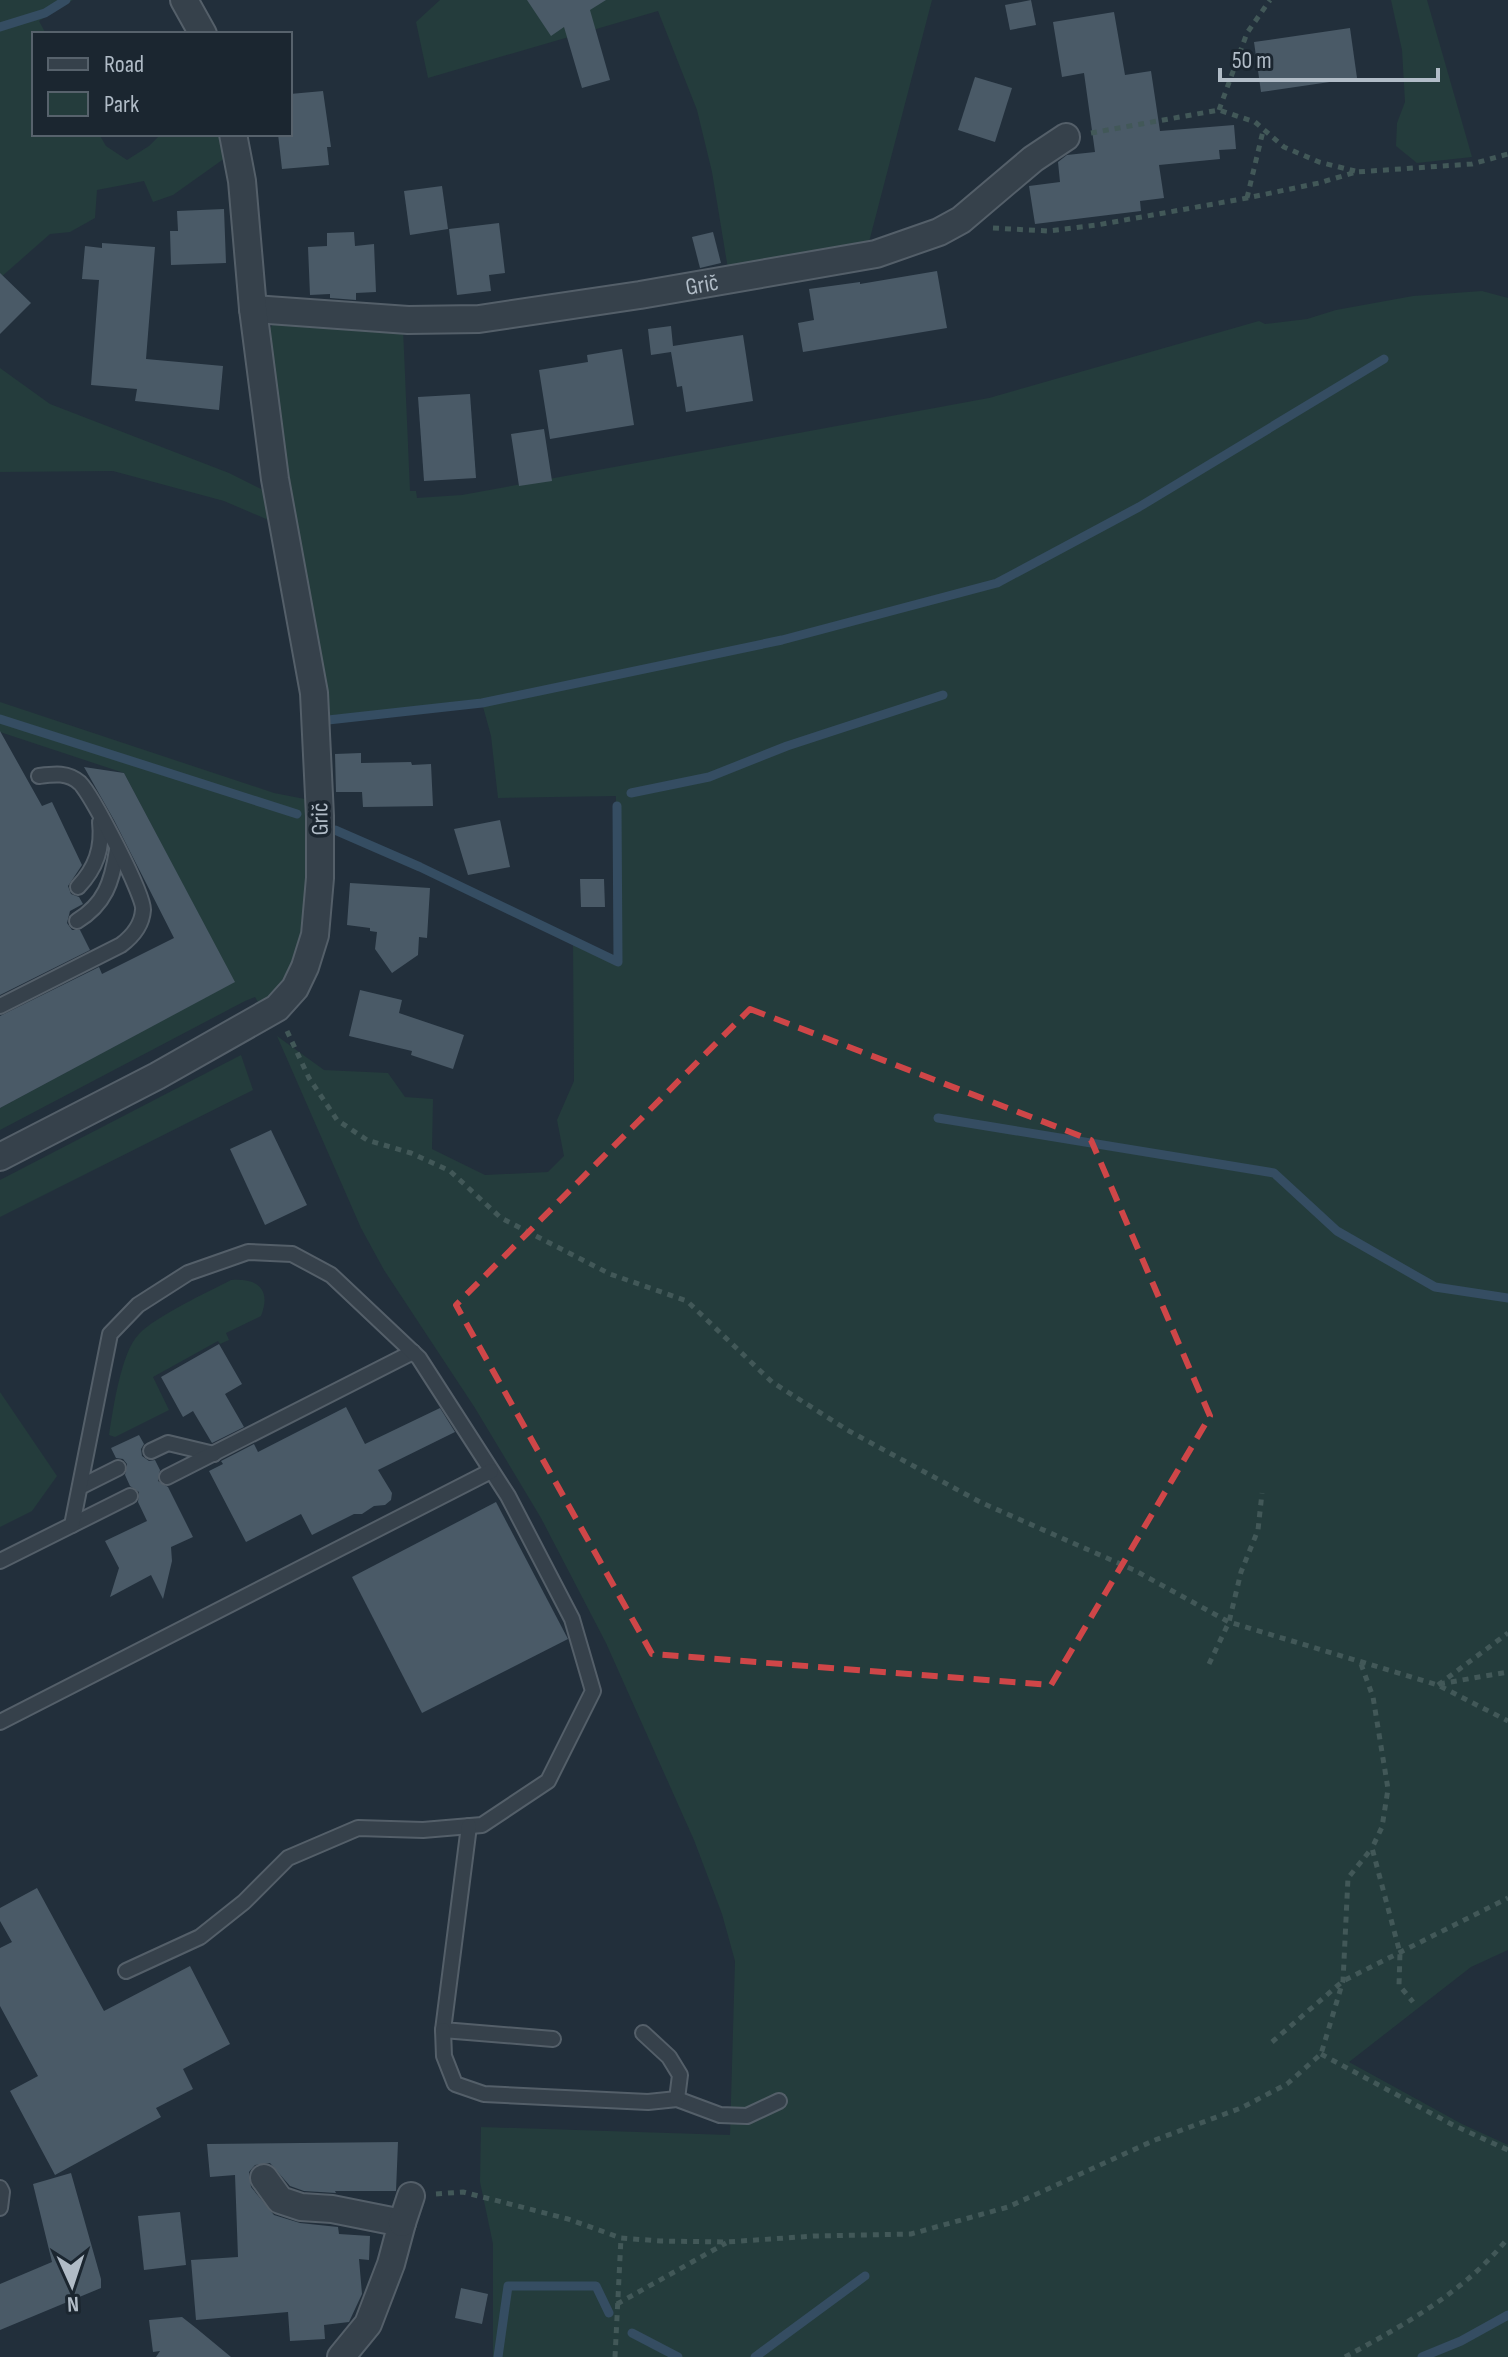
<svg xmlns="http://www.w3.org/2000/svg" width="1508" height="2357" viewBox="0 0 1508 2357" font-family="'Sofia Sans Condensed',sans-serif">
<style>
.green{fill:#243c3c}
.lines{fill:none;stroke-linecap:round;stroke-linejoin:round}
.stream{stroke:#354d62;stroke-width:9}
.building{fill:#4a5a67}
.lane-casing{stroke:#545f69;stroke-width:18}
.street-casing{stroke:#545f69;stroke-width:30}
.path{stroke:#425858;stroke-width:5;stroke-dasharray:6 6;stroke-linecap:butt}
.lane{stroke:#36414b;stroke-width:14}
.street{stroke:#36414b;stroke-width:26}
.marked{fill:none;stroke:#cf4648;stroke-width:6;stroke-dasharray:16 10;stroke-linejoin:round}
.labels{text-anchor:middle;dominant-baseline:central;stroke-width:7;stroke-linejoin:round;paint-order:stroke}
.street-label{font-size:24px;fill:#b1bcc7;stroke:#1b2630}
</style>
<rect width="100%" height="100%" fill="#222f3b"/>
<!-- green -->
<g class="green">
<path d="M0,0H73L39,21L46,34H34V134H99L106,146L127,160L149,146L161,134H226L225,158L173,195L153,202L144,181L97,190L95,218L70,232L50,234L0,278Z"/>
<path d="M440,0H932L869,242L728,269L712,172L697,110L658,11L428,78L416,22Z"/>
<path d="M1391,0H1427L1472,157L1417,163L1396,146L1397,123L1405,102L1402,50Z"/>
<path d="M1482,291L1508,298V1950L1471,1967L1349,2062L1462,2124L1508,2145V2357H493V2244L480,2182L481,2127L730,2135L735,1961L722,1914L694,1840L606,1643L541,1518L475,1408L384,1270L361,1228L277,1036L324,1070L388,1073L405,1097L433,1099L432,1149L485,1175L548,1172L564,1156L557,1120L574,1081L573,943L615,956L616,796L498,798L491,736L482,703L323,716L264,337L275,321L403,328L410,491H416L417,498L462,495L989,398L1259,321L1265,324L1307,319L1336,310L1413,296Z"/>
<path d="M0,368L50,404L229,473L267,492L273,522L224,501L113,471L0,472Z"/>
<path d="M0,702L274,793L310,800L305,940L292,971L278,992L259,1004L255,997L245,1001L0,1130V1108L234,982L124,773L0,732Z"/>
<path d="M241,1055L253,1090L0,1217V1180Z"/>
<path d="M231,1280C256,1278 272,1288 261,1316L226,1333L229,1340L220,1344L218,1341L153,1377L169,1410L115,1437L109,1435C113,1410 121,1352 139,1334C156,1316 208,1292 231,1280Z"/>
<path d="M0,1392L57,1476L32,1511L0,1527Z"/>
</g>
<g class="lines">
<!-- stream -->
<g class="stream">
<path d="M0,27L45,13L66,0"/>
<path d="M0,719L297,814"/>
<path d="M328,720L482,703L782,640L997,583L1139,507L1384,359"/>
<path d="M631,793L709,777L787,746L943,695"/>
<path d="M335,830L420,867L618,962L617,806"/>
<path d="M938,1118L1274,1173L1337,1231L1435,1287L1508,1298"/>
<path d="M632,2333L678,2357"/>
<path d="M498,2357L508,2286H596L609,2313"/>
<path d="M755,2357L865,2276"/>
<path d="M1422,2357L1461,2341L1508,2315"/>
</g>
</g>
<!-- building -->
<g class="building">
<path d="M527,0H606L590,10L610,80L582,88L564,27L551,36Z"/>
<path d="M1031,0L1036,25L1010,30L1005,5Z"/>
<path d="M1114,12L1125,75L1151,71L1160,131L1234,125L1236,149L1219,150L1220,159L1159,165L1164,198L1140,201L1141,211L1035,224L1029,186L1060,182L1058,162L1067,155L1095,152L1084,73L1062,77L1053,22Z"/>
<path d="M1350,28L1357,78L1261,92L1254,42Z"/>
<path d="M975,77L1012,88L995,142L958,130Z"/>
<path d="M323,91L331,147H327L329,165L282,169L278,134H290V94Z"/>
<path d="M442,186L448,229L410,235L404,191Z"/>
<path d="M224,209L226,263L171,265L170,231H178L177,211Z"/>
<path d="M499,223L505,273L489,275L491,291L457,295L449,229Z"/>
<path d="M354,232L355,246L374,244L376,292L356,293V300L330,298V294L310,295L308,247L327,246V233Z"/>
<path d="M713,232L721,263L700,268L692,237Z"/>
<path d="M102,243L155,247L146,359L223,366L219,410L135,401L137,389L91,385L99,280L82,279L85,246L102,248Z"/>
<path d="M937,271L947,328L803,352L798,323L814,320L809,289L860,282V284Z"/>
<path d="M0,273L31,303L0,334Z"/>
<path d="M671,326L673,346L743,335L753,401L686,412L682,386L677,387L671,352L651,355L648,329Z"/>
<path d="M622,349L634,425L550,439L539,370L588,362L587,355Z"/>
<path d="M470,394L476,478L424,481L418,397Z"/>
<path d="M544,429L552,481L519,486L511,434Z"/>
<path d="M0,731L42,806L52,802L82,865L68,886L71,894L79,897L83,904L70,911L67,923L72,930H80L90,950L0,995Z"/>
<path d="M361,753V763L411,762L412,765L431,764L433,806L363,807L362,792H336L335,754Z"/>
<path d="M84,767L124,773L235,982L0,1108V1016L99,967L102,974L174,938L114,820Z"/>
<path d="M500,820L510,867L468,875L454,829Z"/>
<path d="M580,879H604L605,907H581Z"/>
<path d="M350,883L430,888L427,938L419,937L418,955L392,973L375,949L377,932L370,931V928L347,925Z"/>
<path d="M360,990L402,1000L399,1013L464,1035L453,1069L411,1055L412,1051L349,1036Z"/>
<path d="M271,1130L307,1205L265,1225L230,1149Z"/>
<path d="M219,1344L242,1384L225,1394L244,1427L212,1443L193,1411L183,1417L161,1377Z"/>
<path d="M346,1407L365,1444L440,1408L455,1432L378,1470L392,1493L391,1500L385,1505L374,1506L362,1514H354L312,1535L301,1514L246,1542L209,1471L223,1464L221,1461L254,1444L258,1452Z"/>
<path d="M139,1435L144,1444L141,1449L142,1456L149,1461L155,1460L160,1470L158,1481L168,1487L193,1537L171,1547L172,1561L163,1599L151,1575L110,1597L119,1568L105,1541L147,1521L138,1502L139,1492L130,1486L125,1475L127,1464L123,1459L116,1458L111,1448Z"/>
<path d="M496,1502L568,1639L422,1713L352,1577Z"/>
<path d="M37,1888L104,2011L190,1966L230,2044L183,2069L193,2089L156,2108L161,2117L55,2175L10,2091L38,2076L0,2006V1948L12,1942L0,1921V1908Z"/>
<path d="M398,2142L396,2191H335L336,2193L304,2191L290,2186L270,2163L255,2165L249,2172L251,2187L274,2215L300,2223L338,2227L339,2234L370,2236L369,2260L359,2259L362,2294L349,2322L324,2325L325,2339L290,2341L288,2312L196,2320L191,2260L238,2257L235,2175L210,2177L207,2144Z"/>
<path d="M71,2173L101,2279V2288L0,2330V2284L52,2262L33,2184Z"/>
<path d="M180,2212L186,2265L144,2270L138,2216Z"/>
<path d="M461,2288L488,2294L482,2324L455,2318Z"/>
<path d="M182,2317L196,2328L231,2357H156L160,2351L153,2352L149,2320Z"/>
</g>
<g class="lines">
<!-- lane casing -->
<g class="lane-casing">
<g id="lane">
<path d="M78,887C96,868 103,848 100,822"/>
<path d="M77,921C105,904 112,882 117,850"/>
<path d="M0,1006L121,945C133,936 142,925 143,910C145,896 92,795 80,783C68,772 54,774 39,776"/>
<path d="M151,1451L168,1443L214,1454"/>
<path d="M167,1477L413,1352"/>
<path d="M80,1487L118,1468"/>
<path d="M72,1525L130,1496"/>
<path d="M0,1561L72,1525L110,1334L138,1305L188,1273L248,1252L292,1254L331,1275L419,1358L508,1496L572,1619L593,1691L548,1781L482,1825L423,1830L358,1828L288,1858L244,1902L200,1937L126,1971"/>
<path d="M0,1722L491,1471"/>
<path d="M469,1826L443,2030L553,2039"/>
<path d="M443,2030L444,2056L455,2084L484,2094L648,2102L677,2099L720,2115L747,2116L779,2101"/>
<path d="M643,2033L669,2057L680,2075L677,2099"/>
<path d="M0,2188L2,2192L0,2208"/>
</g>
</g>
<!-- street casing -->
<g class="street-casing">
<g id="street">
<path d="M184,0L203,34"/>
<path id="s1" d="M253,309L408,320L479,319L640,295L876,254L939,232L961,220L1033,159L1066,137"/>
<path d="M0,1157L157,1076L277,1008L295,988L305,967L315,935L320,878V816L314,693L275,479L253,309L242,181L233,134"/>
<path d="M264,2178L280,2200L301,2207L332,2209L402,2223L391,2264L368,2324L341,2357"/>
<path d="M402,2223L411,2196"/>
</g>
</g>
<!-- path -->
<g class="path">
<path d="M1219,110L1247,33L1270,0"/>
<path d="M1091,133L1219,110L1255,122L1284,147L1319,162L1355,171"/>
<path d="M1247,198L1263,131"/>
<path d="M993,228L1048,231L1097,225L1247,198L1319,183L1356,172L1472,164L1508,154"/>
<path d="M287,1031L309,1078L337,1120L367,1140L411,1153L450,1171L501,1218L610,1274L687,1301L772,1382L849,1431L980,1502L1134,1570L1229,1622L1438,1685L1508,1721"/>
<path d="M1209,1664L1229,1622L1241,1572L1258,1530L1262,1493"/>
<path d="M1361,1664L1373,1697L1388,1789L1382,1827L1372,1848L1400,1953L1399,1985L1413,2002"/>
<path d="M1439,1684L1508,1672"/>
<path d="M1438,1685L1508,1633"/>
<path d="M1272,2042L1343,1981L1508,1898"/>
<path d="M1321,2054L1453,2125L1508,2150"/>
<path d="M436,2194L463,2192L568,2219L621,2238L660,2241L727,2242L814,2236L911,2234L1008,2207L1155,2140L1241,2108L1287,2084L1321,2054L1343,1981L1348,1878L1372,1848"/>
<path d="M617,2304L726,2243"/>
<path d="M615,2357L621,2238"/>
<path d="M1345,2357C1404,2325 1466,2291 1508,2238"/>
</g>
<!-- lane -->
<use href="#lane" class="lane"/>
<!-- street -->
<use href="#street" class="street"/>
</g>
<!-- marked area -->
<path class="marked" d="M750,1009L1091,1140L1210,1416L1051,1685L652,1654L456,1305Z"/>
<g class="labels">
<!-- street labels -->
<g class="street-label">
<text stroke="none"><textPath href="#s1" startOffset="452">Grič</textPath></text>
<text transform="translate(320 819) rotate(-91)">Grič</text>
</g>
</g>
<!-- legend -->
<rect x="32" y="32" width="260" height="104" fill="#1b2630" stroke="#57626c" stroke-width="2"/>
<rect x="48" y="58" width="40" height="12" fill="#36414b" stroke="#57626c" stroke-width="2"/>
<text x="104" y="72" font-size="24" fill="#b1bcc7">Road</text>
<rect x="48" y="92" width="40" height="24" fill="#243c3c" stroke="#57626c" stroke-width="2"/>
<text x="104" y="112" font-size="24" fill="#b1bcc7">Park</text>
<!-- north arrow -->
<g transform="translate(72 2285) rotate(177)" stroke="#1b2630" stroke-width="6" paint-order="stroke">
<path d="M0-6L14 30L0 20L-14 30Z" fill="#b1bcc7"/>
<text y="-12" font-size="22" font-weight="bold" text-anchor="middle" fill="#b1bcc7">N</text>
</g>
<!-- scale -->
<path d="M1220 68v12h218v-12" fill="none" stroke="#b1bcc7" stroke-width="4"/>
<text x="1232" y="68" font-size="24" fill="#b1bcc7" stroke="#1b2630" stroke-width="6" paint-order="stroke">50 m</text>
</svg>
